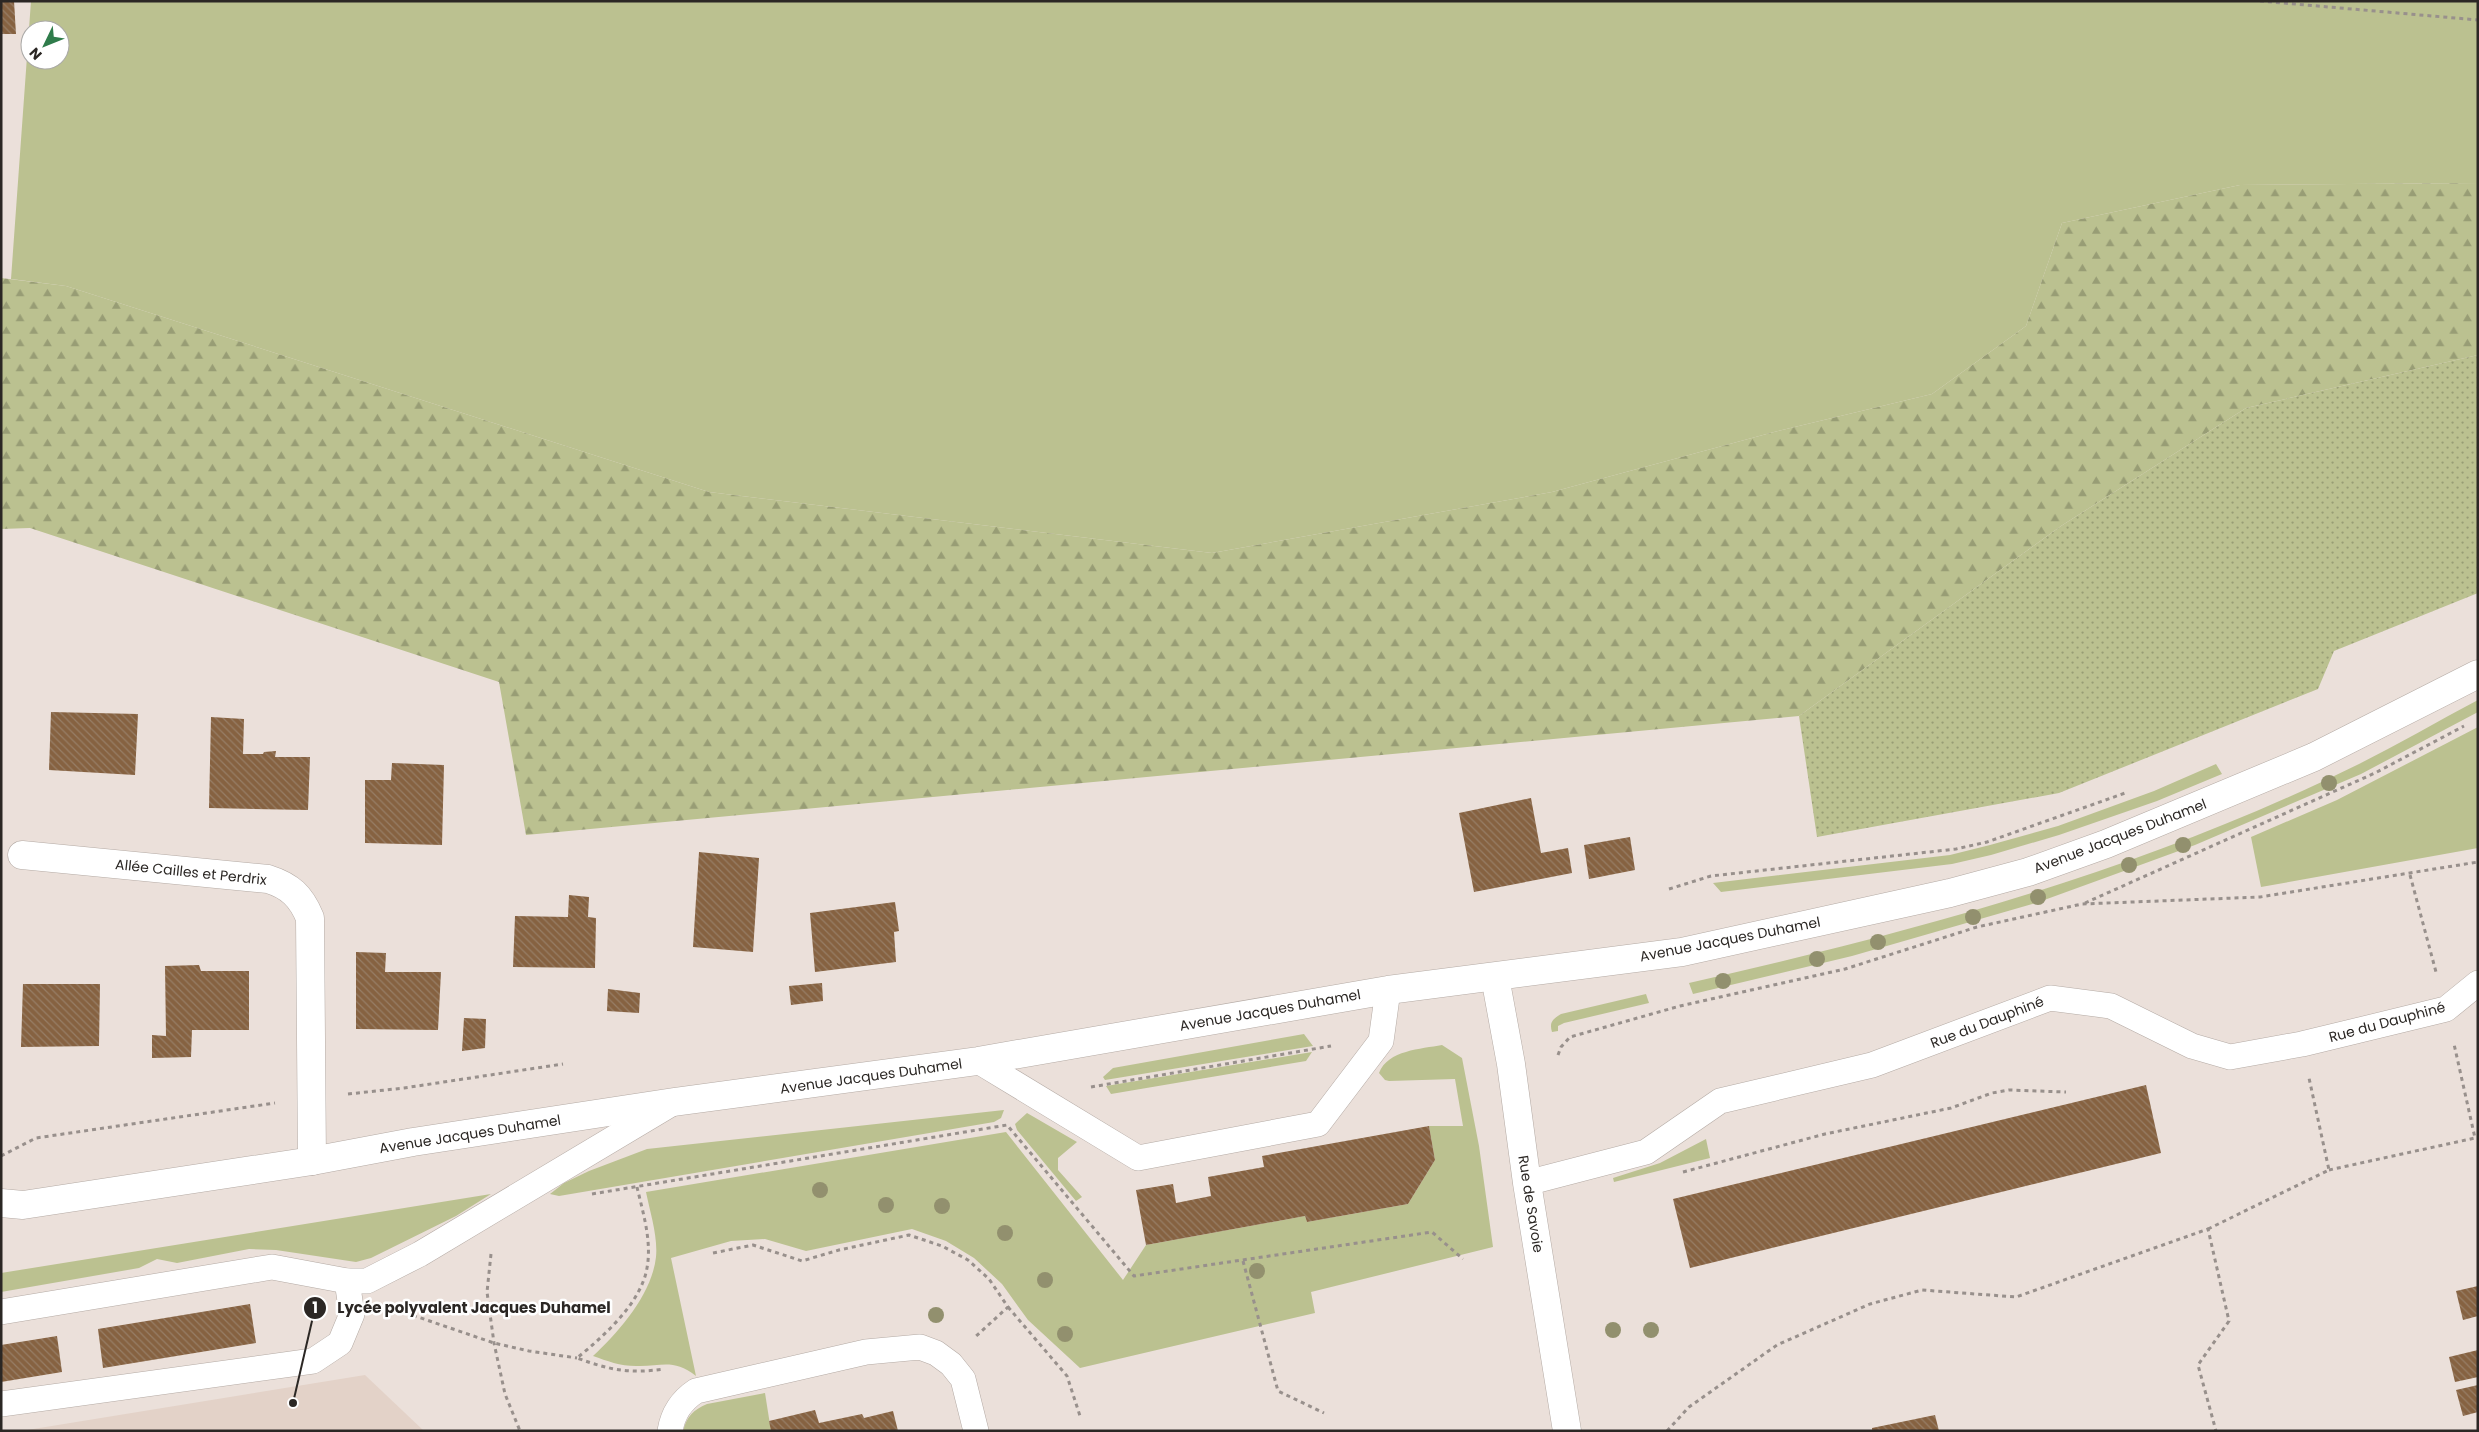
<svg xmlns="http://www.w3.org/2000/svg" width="2479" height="1432" viewBox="0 0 2479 1432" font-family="Poppins,sans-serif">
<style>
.built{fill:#e3d2c8}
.grass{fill:#bbc190;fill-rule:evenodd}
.forest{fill:url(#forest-firs)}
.garden{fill:url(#garden-dots)}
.building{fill:url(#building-back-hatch)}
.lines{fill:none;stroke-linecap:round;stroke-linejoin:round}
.service-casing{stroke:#b4aaa4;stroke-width:26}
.minor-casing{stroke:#b4aaa4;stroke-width:29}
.secondary-casing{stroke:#b4aaa4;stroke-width:29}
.path{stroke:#98908c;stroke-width:3;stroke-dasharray:4 4;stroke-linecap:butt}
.service{stroke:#fff;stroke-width:25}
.minor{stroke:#fff;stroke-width:28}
.secondary{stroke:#fff;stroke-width:28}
.tree{fill:#92906e}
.labels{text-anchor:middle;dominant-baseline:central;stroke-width:5;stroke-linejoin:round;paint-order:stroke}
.street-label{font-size:14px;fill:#2b2724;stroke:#fff}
.leader{fill:none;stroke:#2b2724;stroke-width:2}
.callout-dot{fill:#2b2724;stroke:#fff;stroke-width:2}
.mark-label{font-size:15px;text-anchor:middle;font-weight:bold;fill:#fff}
.callout-label{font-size:15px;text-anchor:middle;font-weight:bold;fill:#2b2724;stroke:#fff;stroke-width:5;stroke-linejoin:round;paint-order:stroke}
</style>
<defs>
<pattern id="forest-firs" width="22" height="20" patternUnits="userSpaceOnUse" patternTransform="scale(1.25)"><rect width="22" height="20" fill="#bbc190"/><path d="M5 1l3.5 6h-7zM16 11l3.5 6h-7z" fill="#989d75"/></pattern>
<pattern id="garden-dots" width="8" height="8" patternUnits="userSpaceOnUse" patternTransform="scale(1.25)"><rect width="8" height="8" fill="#bbc190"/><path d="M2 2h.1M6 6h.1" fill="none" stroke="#989d75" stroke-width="1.8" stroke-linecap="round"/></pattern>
<pattern id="building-back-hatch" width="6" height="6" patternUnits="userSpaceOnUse" patternTransform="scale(1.25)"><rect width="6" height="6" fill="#866241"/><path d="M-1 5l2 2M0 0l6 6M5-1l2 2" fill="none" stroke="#977e66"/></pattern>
</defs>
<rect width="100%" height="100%" fill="#ebe0da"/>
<!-- built -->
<path class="built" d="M365,1375L424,1431H21Z"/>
<!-- grass -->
<g class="grass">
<path d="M31,1H2478V183L2240,185L2062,223L2026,326L1932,394L1774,432L1552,492L1212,553L709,492L66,286L11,279ZM30,30H60V60H30Z"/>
<path d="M2478,700V712L2361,774L2195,845L2102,879L2036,903L1852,956L1693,994L1689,983C1919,931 2147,869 2359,764C2399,744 2438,721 2478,700Z"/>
<path d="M2478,727V848L2261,887L2251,837L2337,800Z"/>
<path d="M2216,764L2222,774L2157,801L2059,835L1991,855L1952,864L1721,892L1713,883L1950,855L1990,845L2058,826L2154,791Z"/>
<path d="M1646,994L1649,1003L1564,1023L1558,1026V1031L1552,1032C1549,1022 1553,1019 1561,1014Z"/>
<path d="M1304,1034L1313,1046L1105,1080L1103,1077L1113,1068Z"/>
<path d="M1442,1045L1462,1058L1479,1146L1493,1247L1311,1292L1315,1313L1080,1368L1028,1320L1002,1284L974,1258L946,1241L912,1229L806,1251L765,1239L731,1241L671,1258L696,1376C673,1358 661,1367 636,1366C620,1366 607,1361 593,1356C619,1332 652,1294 656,1257C658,1236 650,1212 646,1192L1006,1132L1123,1280L1146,1245L1305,1216L1307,1222L1408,1204L1435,1160L1429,1126H1463L1455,1079L1389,1081L1385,1080L1379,1073C1388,1050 1421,1049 1442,1045Z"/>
<path d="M1312,1052L1306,1061L1111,1094L1106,1086Z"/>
<path d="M1004,1110L1001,1118L994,1122L559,1196L550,1194L564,1183L589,1171L647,1149Z"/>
<path d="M1027,1113L1077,1142L1058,1158V1170L1082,1197L1076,1201L1017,1130L1015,1124Z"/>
<path d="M1706,1139L1710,1158L1614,1182L1613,1178L1660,1163Z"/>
<path d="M491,1194L456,1216L371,1258L356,1262L276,1250L249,1249L177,1263L157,1259L139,1268L1,1292V1273Z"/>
<path d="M765,1393L771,1431H683C687,1416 693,1410 707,1404Z"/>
</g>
<!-- forest -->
<path class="forest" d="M2478,183V355L2246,408L2061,526L1799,716L526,835L499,682L30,528L1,529V278L66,286L709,492L1212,553L1552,492L1774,432L1932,394L2026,326L2062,223L2240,185Z"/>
<!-- garden -->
<path class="garden" d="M2478,355V593L2334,651L2318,689L2059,793L1817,837L1799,716L2061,526L2246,408Z"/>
<!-- building -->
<g class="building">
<path d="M1,1H14L16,34H1Z"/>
<path d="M51,712L138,714L135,775L49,770Z"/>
<path d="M211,717L244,719L243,754H263L264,752L276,751L275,757H310L308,810L209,808Z"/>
<path d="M392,763L444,765L442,845L365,843V780H391Z"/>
<path d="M1531,798L1541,853L1568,848L1572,873L1474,892L1459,813Z"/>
<path d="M1630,837L1635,870L1589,879L1584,845Z"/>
<path d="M699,852L759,858L753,952L693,947Z"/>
<path d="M569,895L589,897L588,917L596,918L595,968L513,967L515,916L568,917Z"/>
<path d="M895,902L899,931L894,932L896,962L815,972L810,913Z"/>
<path d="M356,952L386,953L385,972H441L438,1030L356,1029Z"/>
<path d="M199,965L201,971H249V1030H192L191,1057L152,1058V1035L166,1036L165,966Z"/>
<path d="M822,983L823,1001L791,1005L789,986Z"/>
<path d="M23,984H100L99,1046L21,1047Z"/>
<path d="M608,989L640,993L639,1013L607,1011Z"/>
<path d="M464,1018L486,1019L485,1048L462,1051Z"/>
<path d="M2146,1085L2161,1153L1690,1268L1673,1199Z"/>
<path d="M1429,1126L1435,1160L1408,1204L1307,1222L1305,1216L1146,1245L1136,1190L1173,1184L1176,1203L1211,1196L1208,1177L1264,1167L1262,1156Z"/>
<path d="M2478,1286V1316L2463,1320L2456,1291Z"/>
<path d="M250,1304L256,1343L103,1368L98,1329Z"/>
<path d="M57,1336L62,1372L1,1382V1345Z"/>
<path d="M2478,1350V1377L2455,1382L2449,1357Z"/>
<path d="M2478,1385V1412L2463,1416L2456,1390Z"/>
<path d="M815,1410L819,1423L862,1414L864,1418L893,1411L898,1431H771L769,1421Z"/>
<path d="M1935,1415L1939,1431H1872V1428Z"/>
</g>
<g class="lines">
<!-- service casing -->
<g class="service-casing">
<g id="service">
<path d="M978,1061L1138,1158L1318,1124L1381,1041L1388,990"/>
<path d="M1527,1183L1646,1152L1720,1101L1872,1065L2050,998L2111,1006L2192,1046L2230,1057L2302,1044L2446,1009L2478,983"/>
<path d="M1,1312L272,1267L347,1281H367L420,1254L671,1104"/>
<path d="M1,1404L313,1361L340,1343L352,1314L347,1281"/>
<path d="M670,1431C673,1413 681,1401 696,1391L866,1352L920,1347L936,1353L951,1364L963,1379L976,1431"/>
</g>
</g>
<!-- minor casing -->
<g class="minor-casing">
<g id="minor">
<path d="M22,855L268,879C290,886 301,896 310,918L312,1161"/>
<path d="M1495,977L1511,1064L1527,1183L1567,1431"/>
</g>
</g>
<!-- secondary casing -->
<g class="secondary-casing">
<path id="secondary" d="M1,1203L23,1205L312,1161L413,1142L674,1102L978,1061L1388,990L1682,952L1950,893L2028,872L2106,844L2314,757L2478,674"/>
</g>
<!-- path -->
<g class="path">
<path d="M2260,1L2478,20"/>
<path d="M2410,875L2436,972"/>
<path d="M1669,889L1711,876L1956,849L1987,842L2128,792"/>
<path d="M2085,903L2375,773L2464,726"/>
<path d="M1558,1055L1561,1047L1570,1037L1680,1006L1845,969L1977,927L2082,904L2260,897L2478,862"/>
<path d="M1091,1087L1331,1046"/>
<path d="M348,1094L404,1088L563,1064"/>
<path d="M1,1156L36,1138L275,1103"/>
<path d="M2329,1170L2475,1138L2454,1044"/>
<path d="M1683,1172L1825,1134L1951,1108L1992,1093L2009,1090L2066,1092"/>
<path d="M637,1187C643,1213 652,1241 647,1268C641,1303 604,1336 577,1358C610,1370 629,1374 664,1369"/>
<path d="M592,1194L1007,1125L1134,1276L1432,1232L1463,1259"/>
<path d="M2208,1229L2329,1170L2309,1078"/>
<path d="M713,1253L753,1245L802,1261L839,1250L909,1235L942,1246L968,1260L989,1279L1008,1307L974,1338"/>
<path d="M491,1254L487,1292L494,1343L505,1394L520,1431"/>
<path d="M1243,1261L1278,1391L1324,1413"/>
<path d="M400,1306L412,1315L494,1343L529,1351L577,1358"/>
<path d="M1008,1307L1067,1376L1081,1419"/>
<path d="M1667,1431L1689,1407L1777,1345L1870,1304L1922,1290L2016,1297L2208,1229L2229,1321L2198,1365L2216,1431"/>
</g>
<!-- service -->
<use href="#service" class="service"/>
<!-- minor -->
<use href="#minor" class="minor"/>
<!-- secondary -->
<use href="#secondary" class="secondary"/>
</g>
<!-- trees -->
<g class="tree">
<circle cx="2329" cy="783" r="8"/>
<circle cx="2183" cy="845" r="8"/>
<circle cx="2129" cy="865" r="8"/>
<circle cx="2038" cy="897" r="8"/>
<circle cx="1973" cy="917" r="8"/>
<circle cx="1878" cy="942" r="8"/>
<circle cx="1817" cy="959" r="8"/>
<circle cx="1723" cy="981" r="8"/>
<circle cx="820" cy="1190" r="8"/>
<circle cx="886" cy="1205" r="8"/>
<circle cx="942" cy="1206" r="8"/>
<circle cx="1005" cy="1233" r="8"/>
<circle cx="1257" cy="1271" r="8"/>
<circle cx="1045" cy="1280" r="8"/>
<circle cx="936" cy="1315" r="8"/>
<circle cx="1613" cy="1330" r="8"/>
<circle cx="1651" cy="1330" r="8"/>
<circle cx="1065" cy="1334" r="8"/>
</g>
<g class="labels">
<!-- street labels -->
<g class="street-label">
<text transform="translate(2120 836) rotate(-21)">Avenue Jacques Duhamel</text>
<text transform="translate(191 872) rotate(6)">Allée Cailles et Perdrix</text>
<text transform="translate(1730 939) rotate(-11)">Avenue Jacques Duhamel</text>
<text transform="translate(1270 1010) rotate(-10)">Avenue Jacques Duhamel</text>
<text transform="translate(1987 1022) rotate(-21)">Rue du Dauphiné</text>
<text transform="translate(2387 1022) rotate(-15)">Rue du Dauphiné</text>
<text transform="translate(871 1076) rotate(-8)">Avenue Jacques Duhamel</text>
<text transform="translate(470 1134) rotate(-9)">Avenue Jacques Duhamel</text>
<text transform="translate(1531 1204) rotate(81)">Rue de Savoie</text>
</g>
</g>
<!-- callouts -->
<path class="leader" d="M293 1403L315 1308"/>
<g class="callout-dot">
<circle cx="293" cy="1403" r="5"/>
<circle cx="315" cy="1308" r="12"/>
</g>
<g class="mark-label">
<text x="315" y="1313">1</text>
</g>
<g class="callout-label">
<text x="474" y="1313">Lycée polyvalent Jacques Duhamel</text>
</g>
<!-- border -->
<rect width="2479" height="1432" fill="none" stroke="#2b2724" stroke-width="5"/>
<!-- north arrow -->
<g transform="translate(45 45) rotate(227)"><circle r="24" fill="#ffffff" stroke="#aaa9a7"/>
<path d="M0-4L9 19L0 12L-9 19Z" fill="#2f7c4b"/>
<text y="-8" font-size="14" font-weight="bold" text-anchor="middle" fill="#2b2724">N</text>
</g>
</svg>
